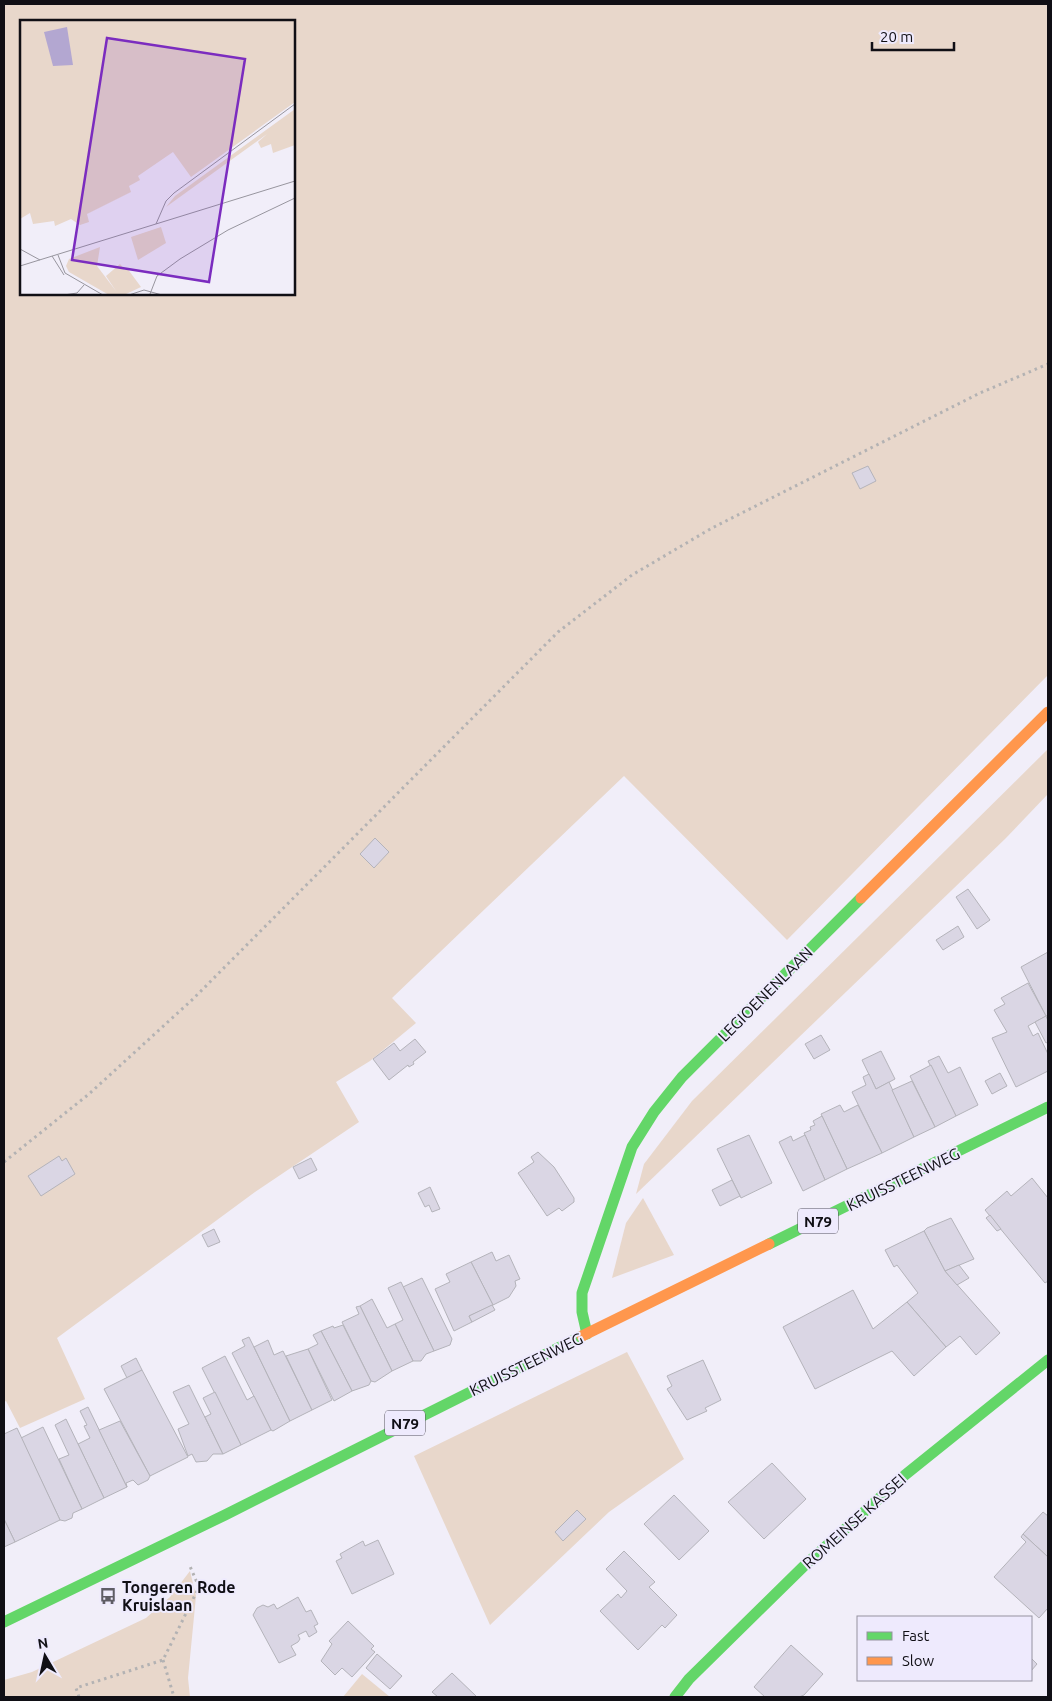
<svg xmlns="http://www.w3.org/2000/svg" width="1052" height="1701" viewBox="0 0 1052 1701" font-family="Ubuntu,sans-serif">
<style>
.green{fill:#e8d7cb;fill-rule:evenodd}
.building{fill:#dad6e4;stroke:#b4b3ba}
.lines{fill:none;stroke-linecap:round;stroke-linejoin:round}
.path{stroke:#b3b2b3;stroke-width:3;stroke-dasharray:2.5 4;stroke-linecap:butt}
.fast{stroke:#63d668;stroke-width:11}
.slow{stroke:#ff974d;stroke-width:11}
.labels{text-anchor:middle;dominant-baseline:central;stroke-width:4;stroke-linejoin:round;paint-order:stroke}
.shield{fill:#eeeafd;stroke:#53515b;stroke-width:1}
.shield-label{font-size:15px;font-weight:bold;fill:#100f15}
.street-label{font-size:16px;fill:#100f15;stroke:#eeeafd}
.poi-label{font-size:16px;font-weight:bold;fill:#100f15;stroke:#eeeafd;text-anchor:start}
.inset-road{fill:none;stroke:#97959e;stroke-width:1}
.view{fill:#7b2cbf;fill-opacity:0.15;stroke:#7b2cbf;stroke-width:2.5}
.inset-edge{fill:none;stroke:#100f15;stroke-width:2.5}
</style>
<rect width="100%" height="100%" fill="#f1eef9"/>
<!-- green -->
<g class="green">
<path d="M4,4H1048V675L787,940L624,776L392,998L416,1023L370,1061L336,1082L359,1122L255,1192L57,1338L85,1399L20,1428L6,1401L4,1402ZM21,21H294V294H21Z"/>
<path d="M1048,749V794L1005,839L636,1194L644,1164L692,1101Z"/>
<path d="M643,1198L674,1255L612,1278L626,1223Z"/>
<path d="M627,1352L684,1459L609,1512L490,1625L414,1456Z"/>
<path d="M190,1571L196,1596L188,1678L190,1697H4V1680L32,1672L146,1618L170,1597Z"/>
<path d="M362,1674L390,1697H343Z"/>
</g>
<!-- building -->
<g class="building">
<path d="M868,466L876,481L860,489L852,473Z"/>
<path d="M375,838L389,852L374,868L360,854Z"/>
<path d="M968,889L990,920L977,929L956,897Z"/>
<path d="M958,926L964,937L943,950L936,940Z"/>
<path d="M1048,952V1015L1046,1016L1021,967Z"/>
<path d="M1028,983L1046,1016L1028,1026L1033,1036L1038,1033L1048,1054V1071L1016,1087L992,1038L1007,1032L994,1010L1005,1004L1001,998Z"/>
<path d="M1046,1016L1048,1021V1042L1046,1043L1035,1022Z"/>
<path d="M821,1035L830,1050L814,1059L805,1044Z"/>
<path d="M415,1039L426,1052L413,1062L414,1064L409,1067L408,1065L389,1080L373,1059L394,1043L400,1051Z"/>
<path d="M881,1051L895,1079L876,1089L862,1060Z"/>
<path d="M939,1056L948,1073L960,1067L978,1105L956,1116L928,1061Z"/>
<path d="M931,1065L956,1116L935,1127L910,1076Z"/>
<path d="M1000,1073L1007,1086L992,1094L985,1081Z"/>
<path d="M869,1074L876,1089L889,1082L914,1137L882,1153L852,1092L866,1085L863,1077Z"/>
<path d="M912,1081L935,1127L914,1137L892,1090Z"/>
<path d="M840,1105L844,1112L858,1105L882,1153L847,1169L821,1114Z"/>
<path d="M822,1116L847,1169L825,1180L804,1133L811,1130L810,1127L815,1125L813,1121Z"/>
<path d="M749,1135L772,1183L741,1198L717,1149Z"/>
<path d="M805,1135L825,1180L803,1191L779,1142L791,1136L793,1141Z"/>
<path d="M538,1152L554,1167L574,1198V1202L562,1211L559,1208L547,1216L518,1173L534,1162L531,1157Z"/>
<path d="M59,1156L62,1161L66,1158L75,1174L41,1196L28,1176Z"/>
<path d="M311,1158L317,1170L299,1179L293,1167Z"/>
<path d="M1032,1178L1048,1198V1281L1045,1283L985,1210L1007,1191L1011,1196Z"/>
<path d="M732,1180L740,1196L720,1206L712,1190Z"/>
<path d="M430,1187L440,1209L432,1212L429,1205L425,1207L418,1193Z"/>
<path d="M990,1215L1001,1229L997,1231L986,1218Z"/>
<path d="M951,1218L974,1259L945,1271L924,1231L927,1228Z"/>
<path d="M214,1229L220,1242L208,1247L202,1235Z"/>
<path d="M924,1231L945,1271L1000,1333L976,1355L960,1336L946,1347L907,1302L918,1293L897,1265L894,1267L885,1250Z"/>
<path d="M492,1252L496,1261L509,1255L520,1279L515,1281L516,1286L509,1297L493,1305L471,1262Z"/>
<path d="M471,1262L493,1305L469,1316L472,1322L454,1331L435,1289L450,1282L446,1274Z"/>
<path d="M959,1265L969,1278L957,1285L945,1271Z"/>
<path d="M422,1278L452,1339L450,1345L434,1351L403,1287Z"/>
<path d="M401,1282L434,1351L426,1354L421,1361H413L395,1324L403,1320L388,1288Z"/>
<path d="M853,1290L873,1329L907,1302L946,1347L914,1376L892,1351L815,1389L783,1327Z"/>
<path d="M372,1299L387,1328L395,1324L413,1361L392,1371L360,1306Z"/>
<path d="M492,1305L495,1310L472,1322L469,1316Z"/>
<path d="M360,1306L392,1371L375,1382L371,1381L342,1322L359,1314L356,1307Z"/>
<path d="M343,1325L371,1381L369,1385L352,1391L321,1331L333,1326L334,1328Z"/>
<path d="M321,1331L352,1391L334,1401L308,1349L318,1344L313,1335Z"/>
<path d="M249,1337L290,1421L273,1431L271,1430L232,1353L245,1346L242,1340Z"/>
<path d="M268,1340L274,1355L283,1351L312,1410L290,1421L254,1347Z"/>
<path d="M308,1349L332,1400L312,1410L286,1356Z"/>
<path d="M225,1356L247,1400L254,1396L271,1430L241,1445L202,1368Z"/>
<path d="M136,1358L142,1370L127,1378L121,1366Z"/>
<path d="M703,1360L721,1400L705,1408L707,1411L687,1420L667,1389L672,1386L667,1376Z"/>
<path d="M142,1370L188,1457L150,1476L104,1389Z"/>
<path d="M189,1385L223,1454H213L207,1461L196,1462L192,1454L188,1456L178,1429L189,1424L173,1392Z"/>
<path d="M215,1392L241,1445L223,1454L205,1417L211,1414L203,1398Z"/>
<path d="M88,1407L127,1487L104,1498L78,1444L90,1438L84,1426L87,1425L80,1411Z"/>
<path d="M66,1419L104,1498L82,1509L59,1459L69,1455L55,1425Z"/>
<path d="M120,1421L150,1476L148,1480L138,1485L133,1480L126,1483L127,1487L99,1430Z"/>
<path d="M43,1427L82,1509L73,1513L72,1518L65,1521L60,1520L21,1438Z"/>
<path d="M17,1428L60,1520L15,1542L4,1519V1434Z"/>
<path d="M772,1463L806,1499L764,1539L728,1502Z"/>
<path d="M674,1495L709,1531L679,1560L644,1524Z"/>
<path d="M577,1510L586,1519L563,1541L555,1532Z"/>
<path d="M1043,1512L1048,1516V1557L1023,1534Z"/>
<path d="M4,1519L15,1542L4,1547Z"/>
<path d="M1023,1534L1048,1557V1608L1039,1618L994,1577L1026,1542L1021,1537Z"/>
<path d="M378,1540L394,1574L352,1594L336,1561L342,1558L340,1554L363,1541L365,1546Z"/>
<path d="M624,1551L655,1582L649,1587L677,1615L665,1628L662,1625L638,1650L600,1611L618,1594L621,1598L627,1591L606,1569Z"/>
<path d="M298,1597L306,1612L311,1610L318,1624L314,1626L317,1632L309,1637L306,1631L298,1635L300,1639L298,1642L291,1646L296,1655L279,1663L253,1615L257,1608L263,1605L268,1607L274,1604L277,1609Z"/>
<path d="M348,1621L374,1646L371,1649L375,1652L352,1677L342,1668L335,1675L321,1661L332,1644L329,1641Z"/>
<path d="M791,1645L823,1674L804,1695L799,1697H765L754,1687Z"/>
<path d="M377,1654L402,1676L390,1689L366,1668Z"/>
<path d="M1031,1658L1037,1664L1031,1671Z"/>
<path d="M452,1673L477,1697H438L432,1692Z"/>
</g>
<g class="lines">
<!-- path -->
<g class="path">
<path d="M4,1162L89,1094L193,999L558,632L632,575L712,528L980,393L1048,364"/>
<path d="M163,1660L174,1697"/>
<path d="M79,1697L76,1688L163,1660L199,1587L189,1564"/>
</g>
<!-- fast -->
<g class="fast">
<path d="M769,1244L1048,1107"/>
<path d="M587,1334L582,1312V1293L632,1147L654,1112L682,1077L861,898"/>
<path d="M4,1622L225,1515L582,1336"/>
<path d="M675,1697L689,1679L804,1566L905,1475L1048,1360"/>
</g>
<!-- slow -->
<g class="slow">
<path d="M861,898L1048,712"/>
<path d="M582,1336L769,1244"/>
</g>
</g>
<!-- icons -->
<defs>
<g id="bus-bare" transform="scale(1.35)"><path d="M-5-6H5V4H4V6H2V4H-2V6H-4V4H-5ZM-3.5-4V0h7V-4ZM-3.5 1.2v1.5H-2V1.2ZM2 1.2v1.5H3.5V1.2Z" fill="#5f5d65" stroke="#eeeafd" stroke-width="2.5" paint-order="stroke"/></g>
</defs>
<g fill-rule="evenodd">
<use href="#bus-bare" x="108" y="1596"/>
</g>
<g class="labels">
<!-- shield labels -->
<g class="shield">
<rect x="798" y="1208.5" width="40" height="25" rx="4"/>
<rect x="385" y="1410.5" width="40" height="25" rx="4"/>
</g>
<g class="shield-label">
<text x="818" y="1221">N79</text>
<text x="405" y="1423">N79</text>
</g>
<!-- street labels -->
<g class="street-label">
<text transform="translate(765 994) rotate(-45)">LEGIOENENLAAN</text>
<text transform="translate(903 1179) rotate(-26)">KRUISSTEENWEG</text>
<text transform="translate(526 1364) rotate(-26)">KRUISSTEENWEG</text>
<text transform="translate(854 1521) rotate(-42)">ROMEINSE KASSEI</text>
</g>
<!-- poi labels -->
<g class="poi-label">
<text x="122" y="1587">Tongeren Rode<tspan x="122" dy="18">Kruislaan</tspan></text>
</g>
</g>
<!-- overview -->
<g transform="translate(20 20)">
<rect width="275" height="275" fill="#f1eef9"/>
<path d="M0,0H275V82L171,157L153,132L118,156L120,160L109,166L111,172L67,194L69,202L60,205L51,199L35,206L34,201L13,204L10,193L0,199ZM275,89V125L253,133L251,124L241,128L238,122L247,114L146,187L155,176ZM141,207L146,223L118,240L111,217ZM80,227L77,246L96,271L86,256L100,244L105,250L107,248L121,267L104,275H89L49,252L46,246L49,239Z" fill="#e8d7cb"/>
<path d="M47,7L53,45L33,46L24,12Z" fill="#b3a7d1"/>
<path class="inset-road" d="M136,204L146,181L154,173L275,84M0,229L20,240M38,235L45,253L83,275M32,236L44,255M0,246L275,161M130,274L137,256L160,239L208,210L275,178M44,275L57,273L64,265M109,275L124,270L142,275M117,275H135"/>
<path class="view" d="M87,18L225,39L189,262L52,240Z"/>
<rect width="275" height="275" class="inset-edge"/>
</g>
<!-- border -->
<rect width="1052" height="1701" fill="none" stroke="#100f15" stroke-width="10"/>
<!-- legend -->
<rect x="857" y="1616" width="175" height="65" fill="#eeeafd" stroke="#9592a0"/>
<rect x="867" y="1632" width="25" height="8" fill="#63d668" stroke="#9592a0"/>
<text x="902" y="1641" font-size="15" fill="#100f15">Fast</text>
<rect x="867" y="1657" width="25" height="8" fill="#ff974d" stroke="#9592a0"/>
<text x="902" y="1666" font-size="15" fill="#100f15">Slow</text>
<!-- north arrow -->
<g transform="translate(45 1656) rotate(351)" stroke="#eeeafd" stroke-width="4" paint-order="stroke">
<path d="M0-4L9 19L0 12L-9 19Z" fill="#100f15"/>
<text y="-8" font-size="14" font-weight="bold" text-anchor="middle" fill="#100f15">N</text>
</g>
<!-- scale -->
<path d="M872 42v8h82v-8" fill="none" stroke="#100f15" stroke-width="2.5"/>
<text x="880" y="42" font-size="15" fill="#100f15" stroke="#eeeafd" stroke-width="4" paint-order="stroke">20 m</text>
</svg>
